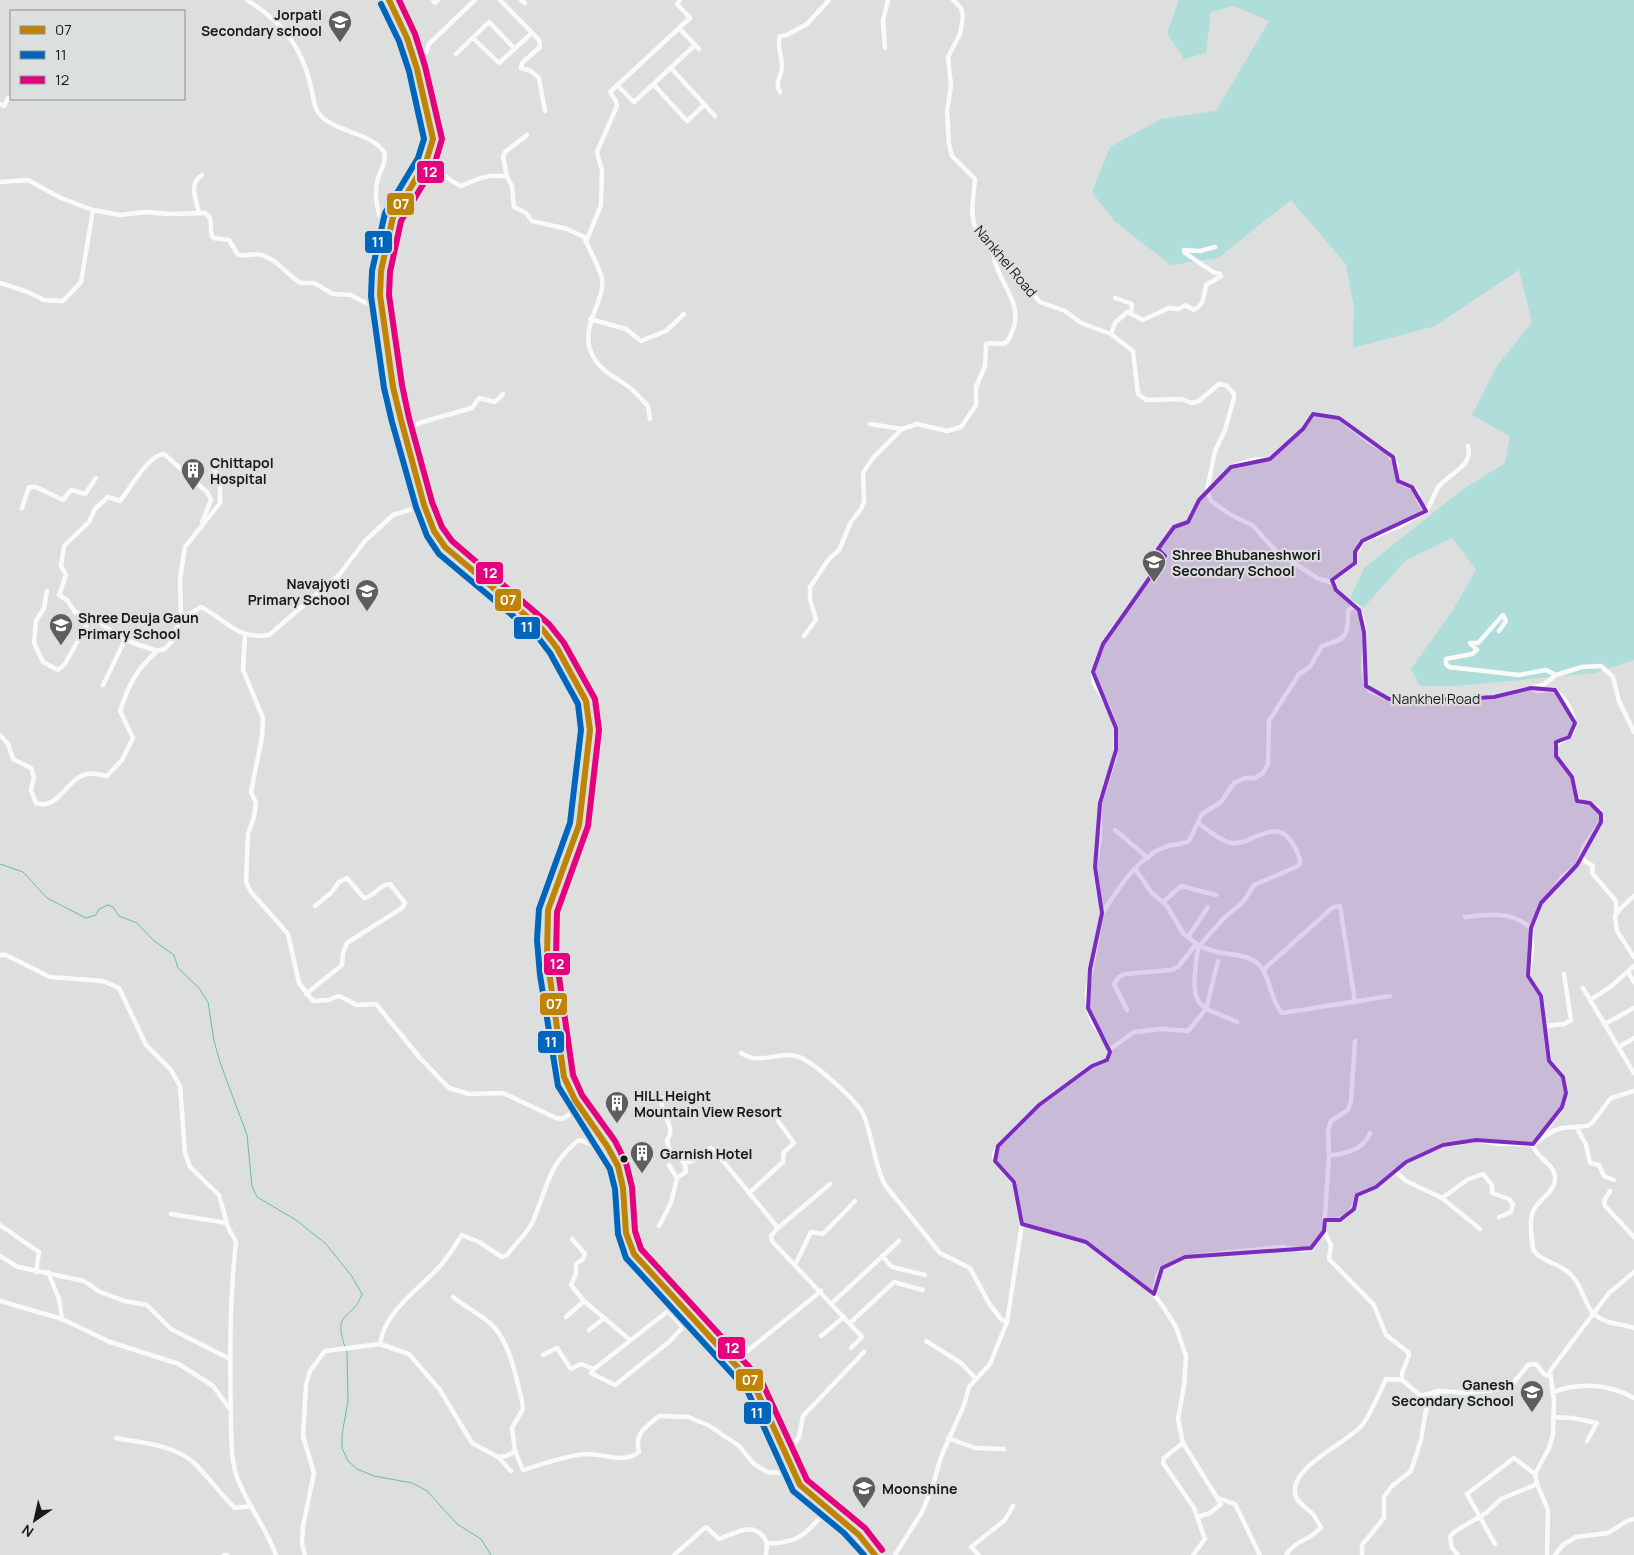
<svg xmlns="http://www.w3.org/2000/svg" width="1634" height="1555" viewBox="0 0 1634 1555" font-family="Manrope,sans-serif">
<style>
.green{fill:#aeddda}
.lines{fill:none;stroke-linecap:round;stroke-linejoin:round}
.stream{stroke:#67bbb6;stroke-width:1}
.street{stroke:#fafafa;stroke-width:4.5}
.highway{stroke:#bacfce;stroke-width:8}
.bus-1-casing{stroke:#dbe0df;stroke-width:10}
.bus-2-casing{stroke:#dbe0df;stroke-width:10}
.bus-3-casing{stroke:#dbe0df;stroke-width:10}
.bus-1{stroke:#bf8306;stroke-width:6}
.bus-2{stroke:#0065bd;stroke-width:6}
.bus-3{stroke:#e5007d;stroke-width:6}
.marked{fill:#7b2cbf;fill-opacity:0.2;stroke:#7b2cbf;stroke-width:4;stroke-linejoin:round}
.bus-dot{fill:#181919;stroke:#dbe0df;stroke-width:2}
.labels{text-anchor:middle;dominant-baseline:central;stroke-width:4;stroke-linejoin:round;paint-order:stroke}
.poi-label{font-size:14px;font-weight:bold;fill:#181919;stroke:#dbe0df;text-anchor:start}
.street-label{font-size:14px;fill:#181919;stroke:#dbe0df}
.line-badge{stroke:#dbe0df;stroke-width:2}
.badge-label{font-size:14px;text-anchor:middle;font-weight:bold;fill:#fff}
</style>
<rect width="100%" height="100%" fill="#dcdfde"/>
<!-- green -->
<path class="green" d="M1179,0H1634V660L1594,673L1456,686H1420L1411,669L1453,610L1476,570L1452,538L1406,560L1364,607L1350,599L1364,568L1462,490L1505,463L1510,436L1472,415L1497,366L1532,322L1519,270L1435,326L1353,348L1354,308L1346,264L1291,200L1218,258L1171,265L1114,221L1092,192L1110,147L1161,119L1216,111L1269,21L1234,6L1211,12L1206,53L1184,59L1167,33Z"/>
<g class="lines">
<!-- stream -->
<g class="stream">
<path d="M0,864L23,872L47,898L86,918L96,915L99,909L108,905L113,907L119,916L137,923L153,940L174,955L178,968L199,988L208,1002L214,1041L220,1062L247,1135L252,1186L257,1197L296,1220L325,1243L351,1275L362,1294C352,1322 332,1309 345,1347"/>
<path d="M347,1351L348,1401L342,1435V1448L348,1461L357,1469L374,1476L412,1483L427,1491L457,1524L481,1539L491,1555"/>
</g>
<!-- street -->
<g class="street">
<path d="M247,0C282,22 302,46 311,87C314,97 313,108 321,116C338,133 370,132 384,152C387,161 381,169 378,178C373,196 378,219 388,232"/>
<path d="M433,0L435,3L438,0"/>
<path d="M500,0L539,40L540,47L522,63L521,68L531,71L539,78L545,111"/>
<path d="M521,0L525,3"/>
<path d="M953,0L961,8L963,16L960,34L948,57L951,86L947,112L949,144L952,156L975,179C974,197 969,213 976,229L1040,302L1065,311L1081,323L1111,334L1133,351L1138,394L1146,400L1181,399L1192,403L1199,401L1219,384L1226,385L1234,394V398L1225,430L1215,451L1207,490L1211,501L1231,515L1252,525L1277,552L1317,578L1333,583C1339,598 1353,601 1359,611C1373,635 1354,668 1370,691L1389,699L1494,697L1543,685L1556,675L1582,667L1601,666L1613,677L1619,701L1634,732"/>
<path d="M679,28L699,49"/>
<path d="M473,38L499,63L532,33"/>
<path d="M885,48L883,21L888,0"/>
<path d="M456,54L489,22L514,48"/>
<path d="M671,68L715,116"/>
<path d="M419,72L429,44L475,0"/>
<path d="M617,85L634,102L695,45"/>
<path d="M654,85L687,121L704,105"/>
<path d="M780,92C774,84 781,77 782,68C783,57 776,47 780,36L787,35L807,24L829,0"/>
<path d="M0,104L4,106L8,98H11"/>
<path d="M423,167C447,170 443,179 461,186C477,179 489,173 507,177L512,186L514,207L526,213L532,221L567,229L584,237C589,250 599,265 602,279C606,301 576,330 594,358C602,372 617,378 629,387C636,392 642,400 648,406L650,419"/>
<path d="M507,177L503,157L505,152L527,135"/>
<path d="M0,182L28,180L61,198L93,210L120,215L146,212L170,214L205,213C215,219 208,229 213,238L229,240L238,255C247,257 254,252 262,255C280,261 287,276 301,283H314L333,294L351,295L375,308L377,320L384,327"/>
<path d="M199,213C196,199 188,184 202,175"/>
<path d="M586,242L601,205L602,171L597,152L617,106L616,101L610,92L690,18L677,4L680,0"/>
<path d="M0,283L28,292L44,300L63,301L81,282L93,210"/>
<path d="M1115,298L1132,304L1131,313"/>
<path d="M590,319L626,329L641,341L666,331L684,314"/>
<path d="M1111,334L1115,323L1127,312L1143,320L1169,308L1179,309L1185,305L1194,310C1204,305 1204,295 1206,285L1221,276L1220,274L1213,272L1185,253L1184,250L1200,251L1215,247"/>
<path d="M870,424L902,429"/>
<path d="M405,435L419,423L472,408L479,398L495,402L503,394"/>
<path d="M22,508L29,487H36L63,500L71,490L85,494L96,478"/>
<path d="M1426,511C1432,503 1433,497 1437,489C1446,474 1474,468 1468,446"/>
<path d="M47,591L44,608L36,621L34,643L43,662L58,670L65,664L91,617L125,640L157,651L165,649L173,640L181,615L180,579L185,547L220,503V485L212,463"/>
<path d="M181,615H188L201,607C227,620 236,640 269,635L339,575L365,541L393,515L424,505"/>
<path d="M91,617L75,612L67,600L59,595L66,575L61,566L64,546L89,522L95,509L108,497L120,501C130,489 149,454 164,454L207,492L211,500L202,522"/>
<path d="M1499,631L1506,621L1503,615L1478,643H1470L1477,650L1472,654L1446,659V664L1449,667L1519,675L1546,670L1556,675"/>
<path d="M245,635L243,670L263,718L262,737L251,792L256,803L254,817L248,834L246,882L251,892L288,934L299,983L313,1001L328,1000L339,996L357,1005L376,1004L420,1058L449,1088L469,1094L503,1093L556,1118L562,1119L570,1114"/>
<path d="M804,636L816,620L810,599V587L829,559L839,550L851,522L861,509L864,501L863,473L873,458L902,429L917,424L947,431L961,427L976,405V387L985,366L986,344C992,342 999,345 1005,343C1009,341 1010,337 1011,334C1027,303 995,281 993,251"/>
<path d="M103,685L125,640"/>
<path d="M1531,688L1536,691L1555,690C1566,698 1579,719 1572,733C1568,739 1560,740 1556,745V756L1572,777L1576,797L1581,802L1590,803L1597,808L1601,814V822L1584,846L1577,865L1562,877L1555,889L1541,903L1531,928"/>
<path d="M0,735L8,744L13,759L31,768L34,777L31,790L36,803C59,811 66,778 87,774C93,772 101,775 107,776L122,760L133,738L120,711C129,684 136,670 157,651"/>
<path d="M1198,823C1208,830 1220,841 1232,843C1252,846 1277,813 1294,846C1297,852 1301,858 1300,864L1296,867L1254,885L1243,902L1225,917L1199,946C1206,948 1214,952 1222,953C1236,955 1254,955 1263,970C1271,984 1271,1000 1282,1013L1390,996"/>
<path d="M1115,830L1148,858"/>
<path d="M1580,858L1593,866L1592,873L1616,901V912"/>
<path d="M1136,870L1151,892L1167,906L1183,933L1199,946C1196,954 1196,964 1195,973C1191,1011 1207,1008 1237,1022"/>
<path d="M1634,896L1621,908L1615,916L1617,931L1634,957"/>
<path d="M1163,902L1181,886L1216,895"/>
<path d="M1103,912C1118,889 1136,860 1162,848C1171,844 1181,845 1189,841L1202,814L1221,802L1234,783L1245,778H1255L1263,773L1268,764L1269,721L1299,674L1310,667L1322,646C1347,639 1348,636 1348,610L1354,607"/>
<path d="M1465,917C1489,914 1512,911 1531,928L1532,949L1528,976L1541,996L1549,1061L1563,1077L1566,1093L1562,1107L1540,1138"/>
<path d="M1188,937L1208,907"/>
<path d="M0,955H6L50,977L103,981L119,988L146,1045L171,1070L180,1086L185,1153L190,1167L219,1195L228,1227L236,1242C229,1303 230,1366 231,1428C232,1445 231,1461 237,1477C247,1505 266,1527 276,1555"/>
<path d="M1263,970L1332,908L1340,906L1355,1002"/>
<path d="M1628,972L1634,982"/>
<path d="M1583,988L1634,1073"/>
<path d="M306,994L342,965L343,953L347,943L402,908L405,903L390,884C379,884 375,897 364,898L347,878L339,882L332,892L315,906"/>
<path d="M1590,1000L1609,988L1634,966"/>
<path d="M1127,1010L1114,984L1119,977L1125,974L1171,970L1178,967L1196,944"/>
<path d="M1605,1024L1634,1008"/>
<path d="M1546,1026L1564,1024L1571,1020L1564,974"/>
<path d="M1355,1041L1351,1101L1348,1110L1331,1121L1328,1130L1329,1155L1324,1231L1331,1245L1329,1259L1374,1305L1386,1335L1408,1352L1409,1355L1402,1373V1380"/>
<path d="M1619,1047L1634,1038"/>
<path d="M1109,1050L1134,1032L1161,1029L1188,1031L1206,1009L1218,961"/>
<path d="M741,1053C745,1055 750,1058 755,1058C769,1060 782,1052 796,1056C812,1060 858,1101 864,1116C873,1138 874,1164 885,1185L940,1253L970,1268L990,1305L1002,1320L1007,1322"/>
<path d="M662,1098C658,1113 678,1127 667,1140L669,1149C675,1156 686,1159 686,1172L677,1178"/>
<path d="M1577,1128L1586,1145L1590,1163L1599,1165L1604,1176L1614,1180"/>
<path d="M1533,1144C1535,1158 1553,1162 1555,1176C1557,1193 1536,1199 1532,1214C1529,1224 1532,1239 1533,1249C1539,1261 1558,1263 1568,1272C1583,1284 1583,1304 1594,1314C1607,1325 1620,1323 1634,1328"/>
<path d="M1533,1144L1553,1131L1562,1128L1587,1126L1592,1123L1611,1098L1634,1091"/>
<path d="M1329,1155C1344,1155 1365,1149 1370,1133"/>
<path d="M684,1163L692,1161L710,1148L714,1150L778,1228L830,1184"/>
<path d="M1395,1171L1406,1181L1442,1198L1480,1229"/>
<path d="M1610,1191L1604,1201L1605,1206L1634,1237"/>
<path d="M749,1193L783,1162L784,1152L794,1143L778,1121"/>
<path d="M1442,1198L1467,1180L1483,1174L1492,1185V1193L1509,1199L1513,1204L1511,1212L1499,1217"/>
<path d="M171,1214L227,1223"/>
<path d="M1325,1220C1346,1221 1352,1214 1358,1194L1376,1187L1406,1162L1443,1145L1476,1140L1499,1144H1533"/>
<path d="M1022,1224L1086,1242L1154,1294L1164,1308L1176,1327L1186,1356L1184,1386L1178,1419L1183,1443L1221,1504L1210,1513L1198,1517"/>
<path d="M0,1225L39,1252L36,1272"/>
<path d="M659,1226L671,1203L677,1178L669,1165"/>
<path d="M778,1228L771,1236L772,1241L862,1337L851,1348"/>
<path d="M572,1239L585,1254L583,1259L576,1264V1274L571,1285L584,1301L630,1340"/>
<path d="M0,1256L18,1267L84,1281L100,1292L125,1301L147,1305L171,1329L230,1359"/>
<path d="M882,1256L892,1267L925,1275"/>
<path d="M795,1265L811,1232L823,1234L855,1201"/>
<path d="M48,1272L59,1299L62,1319"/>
<path d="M1154,1294L1157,1276L1162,1268L1185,1257L1282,1247L1303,1250L1311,1248L1324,1231"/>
<path d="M453,1297C466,1308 483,1315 494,1327C511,1347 516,1377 522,1401L523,1409L512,1428L515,1451"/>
<path d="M0,1301L62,1319L110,1342L179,1364L213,1386L229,1408"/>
<path d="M832,1303L899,1241"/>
<path d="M566,1317L584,1301"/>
<path d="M850,1323L894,1282L923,1290"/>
<path d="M589,1330L604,1318"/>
<path d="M821,1336L844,1317"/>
<path d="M926,1341L961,1363L975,1378"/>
<path d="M380,1344L409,1354L440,1390L472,1443L498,1457L511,1471"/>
<path d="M543,1355L557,1348L571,1369L581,1364L594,1369L591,1373L615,1385L669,1342L683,1327"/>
<path d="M734,1362L821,1291"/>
<path d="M594,1369L668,1311L683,1327L688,1325L701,1327"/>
<path d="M1553,1392C1580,1382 1609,1384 1634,1398"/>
<path d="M1553,1417L1572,1418L1597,1423L1587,1441"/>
<path d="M116,1438C141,1443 172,1444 193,1462C208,1476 220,1494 235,1508L251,1506"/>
<path d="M948,1438L975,1448L1004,1449"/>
<path d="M1183,1443L1164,1458L1163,1463L1194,1508L1205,1539L1193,1555"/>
<path d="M787,1455L799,1437L803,1416L864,1352"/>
<path d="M498,1457L507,1456L515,1451L523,1470C544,1464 566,1455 587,1454C605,1454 624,1464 639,1452C634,1433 646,1427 659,1416L688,1417L708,1425L739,1446L754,1464L767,1472L794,1474"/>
<path d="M1218,1498L1235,1504L1260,1555"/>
<path d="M1495,1544L1467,1494L1514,1458L1535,1474"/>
<path d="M224,1555H227"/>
<path d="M305,1555L302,1544L303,1526L314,1473L303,1436L306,1385L310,1371L325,1351L380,1344C385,1310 420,1289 441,1265C449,1256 455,1245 462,1235L479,1242L502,1257L507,1255C515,1244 528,1233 533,1221C548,1187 547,1165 579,1140L592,1144L610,1155"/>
<path d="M674,1555L706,1527L719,1539C738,1532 756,1519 767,1543C799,1545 809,1531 827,1509"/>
<path d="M766,1555L767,1543"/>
<path d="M895,1555L922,1512L931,1491L941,1457L964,1405L969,1387L990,1364L1007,1322L1022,1224L1014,1182L995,1161L994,1155L998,1146L1039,1105L1092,1066L1107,1060L1110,1052L1106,1042L1092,1021L1088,1008L1087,993L1102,913L1095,867L1100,839V803L1115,757L1116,728L1109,708L1094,683L1093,672L1103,644L1112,630L1166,556L1158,549L1174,527L1188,522L1199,500L1231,467L1252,460L1270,459L1303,429L1313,414L1339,418L1369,442L1386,451L1397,465C1395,478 1398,485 1412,487L1418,493V500L1426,511L1398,527L1360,542L1359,549L1355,553V563L1335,578L1333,583"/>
<path d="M979,1555L971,1547L1005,1520L1013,1506"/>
<path d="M1286,1555C1295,1540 1313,1539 1321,1527C1318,1523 1316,1518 1313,1514C1308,1509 1299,1504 1296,1497C1285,1468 1349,1443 1363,1424C1372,1411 1379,1394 1386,1379L1402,1380L1421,1396L1438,1391"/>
<path d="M1362,1555V1545L1384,1518V1497L1392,1486L1411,1471L1421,1440L1426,1410L1439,1391L1469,1393L1509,1388L1528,1365L1536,1364L1544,1374L1550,1376"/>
<path d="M1458,1555L1452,1548L1450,1537L1454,1532L1486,1513L1501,1499L1537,1484"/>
<path d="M1547,1555L1548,1510L1537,1484L1535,1474L1549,1448L1553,1435L1554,1401L1550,1371L1609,1293L1634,1272"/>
<path d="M1555,1555L1563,1545L1576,1537L1608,1533L1627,1521L1634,1519"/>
</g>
<!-- highway -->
<path class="highway" d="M389,0L407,38L417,69L433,139L426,162L393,217L388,233L381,271L380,295L393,387L401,420L424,505L434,531L445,547L543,630L557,648L586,701L590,730L579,825C572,854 554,880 548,910C541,947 554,1000 560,1038C562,1054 561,1074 569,1090C583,1116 606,1138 618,1166C630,1195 618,1227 634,1254L754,1385L800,1485C824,1511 856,1524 875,1555"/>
<!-- bus-1 casing -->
<g class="bus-1-casing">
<path id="bus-1" d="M389,0L407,38L417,69L433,139L426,162L393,217L381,271L380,295L393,387L401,420L424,505L434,531L445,547L543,630L557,648L586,701L590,730L579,825L548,910L547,957L564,1077L575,1100L607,1146L618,1166L623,1188L626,1233L634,1254L754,1385L800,1485L859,1535L875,1555"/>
</g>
<!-- bus-2 casing -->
<g class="bus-2-casing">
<path id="bus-2" d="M381,4L399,41L409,71L424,139L418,158L385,213L372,271L371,296L384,388L392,422L416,507L427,536L439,554L537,636L550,653L578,704L581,730L570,823L539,909L537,940L540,975L558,1086L610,1169L615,1189L618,1234L626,1258L747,1390L793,1491L844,1533L864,1555"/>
</g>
<!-- bus-3 casing -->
<g class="bus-3-casing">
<path id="bus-3" d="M399,0L415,34L425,66L442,139L434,166L401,221L390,272L389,295L402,385L409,418L432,502L442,527L452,541L549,624L564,643L595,699L599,730L588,826L557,912L556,956L573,1075L582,1095L615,1141L626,1163L632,1187L635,1231L641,1249L761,1380L807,1480L865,1528L882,1550"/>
</g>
<!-- bus-1 -->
<use href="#bus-1" class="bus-1"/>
<!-- bus-2 -->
<use href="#bus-2" class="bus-2"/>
<!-- bus-3 -->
<use href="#bus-3" class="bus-3"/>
</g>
<!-- marked area -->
<path class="marked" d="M1313,414L1339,418L1393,457L1398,481L1412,487L1426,511L1362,541L1355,552V563L1332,580L1336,590L1359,610L1364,632L1366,686L1389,699H1457L1494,697L1531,688L1555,690L1575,723L1569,737L1556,742V756L1572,777L1577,801L1590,803L1601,814V822L1577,865L1541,903L1531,928L1528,976L1541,996L1549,1061L1563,1077L1566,1093L1562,1107L1533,1144L1476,1140L1443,1145L1406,1162L1376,1187L1357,1195L1354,1209L1340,1220H1325L1324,1231L1311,1248L1185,1257L1162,1268L1154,1294L1086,1242L1022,1224L1014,1182L995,1161L998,1146L1039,1105L1092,1066L1107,1060L1110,1052L1088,1008L1090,969L1102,913L1095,867L1100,803L1116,750V728L1093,672L1103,644L1165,556L1158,549L1174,527L1188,522L1199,500L1231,467L1270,459L1303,429Z"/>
<!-- icons -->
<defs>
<g id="school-pin" transform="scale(1.25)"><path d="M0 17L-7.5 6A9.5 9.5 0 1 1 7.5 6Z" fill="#5d5e5e" stroke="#dbe0df"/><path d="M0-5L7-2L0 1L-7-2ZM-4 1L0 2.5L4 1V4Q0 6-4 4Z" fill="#fff"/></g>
<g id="building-pin" transform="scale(1.25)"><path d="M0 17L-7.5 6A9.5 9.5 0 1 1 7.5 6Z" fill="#5d5e5e" stroke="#dbe0df"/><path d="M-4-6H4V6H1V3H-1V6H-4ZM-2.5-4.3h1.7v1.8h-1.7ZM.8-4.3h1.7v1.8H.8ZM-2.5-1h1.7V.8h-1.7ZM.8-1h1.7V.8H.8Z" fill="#fff"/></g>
</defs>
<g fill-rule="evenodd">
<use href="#school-pin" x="340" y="22"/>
<use href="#building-pin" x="193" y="470"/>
<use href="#school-pin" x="1154" y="562"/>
<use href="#school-pin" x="367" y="591"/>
<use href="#school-pin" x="61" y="625"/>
<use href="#building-pin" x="617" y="1103"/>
<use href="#building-pin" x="642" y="1153"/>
<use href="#school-pin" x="1532" y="1392"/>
<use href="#school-pin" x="864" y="1488"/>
</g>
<!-- markers -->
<circle class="bus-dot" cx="624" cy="1159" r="4.5"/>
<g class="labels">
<!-- poi labels -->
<g class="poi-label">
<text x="322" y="14" text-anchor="end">Jorpati<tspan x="322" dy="16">Secondary school</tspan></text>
<text x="210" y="462">Chittapol<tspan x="210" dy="16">Hospital</tspan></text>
<text x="1172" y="554">Shree Bhubaneshwori<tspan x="1172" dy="16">Secondary School</tspan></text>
<text x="350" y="583" text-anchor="end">Navajyoti<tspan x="350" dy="16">Primary School</tspan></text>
<text x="78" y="617">Shree Deuja Gaun<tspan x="78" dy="16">Primary School</tspan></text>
<text x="634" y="1095">HILL Height<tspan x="634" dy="16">Mountain View Resort</tspan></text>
<text x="660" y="1153">Garnish Hotel</text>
<text x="1514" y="1384" text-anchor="end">Ganesh<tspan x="1514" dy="16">Secondary School</tspan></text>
<text x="882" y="1488">Moonshine</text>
</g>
<!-- street labels -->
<g class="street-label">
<text transform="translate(1006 261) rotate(50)">Nankhel Road</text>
<text x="1436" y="698">Nankhel Road</text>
</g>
</g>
<g class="line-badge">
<rect x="416" y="160" width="29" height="24" rx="5" fill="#e5007d"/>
<rect x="386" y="192" width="29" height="24" rx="5" fill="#bf8306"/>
<rect x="364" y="230" width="29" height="24" rx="5" fill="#0065bd"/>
<rect x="475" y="561" width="29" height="24" rx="5" fill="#e5007d"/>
<rect x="494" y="588" width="28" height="24" rx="5" fill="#bf8306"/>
<rect x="513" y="616" width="28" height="24" rx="5" fill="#0065bd"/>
<rect x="543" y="952" width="28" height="24" rx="5" fill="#e5007d"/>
<rect x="539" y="992" width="29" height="24" rx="5" fill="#bf8306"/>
<rect x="537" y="1030" width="28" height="24" rx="5" fill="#0065bd"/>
<rect x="717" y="1336" width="29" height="24" rx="5" fill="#e5007d"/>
<rect x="735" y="1368" width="29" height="24" rx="5" fill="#bf8306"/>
<rect x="743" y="1401" width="29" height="24" rx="5" fill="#0065bd"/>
</g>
<g class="badge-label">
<text x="430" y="177">12</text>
<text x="401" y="209">07</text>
<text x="378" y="247">11</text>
<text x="490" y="578">12</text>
<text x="508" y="605">07</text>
<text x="527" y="632">11</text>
<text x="557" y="969">12</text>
<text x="554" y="1009">07</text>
<text x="551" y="1047">11</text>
<text x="732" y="1353">12</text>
<text x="750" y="1385">07</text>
<text x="757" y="1418">11</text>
</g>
<!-- legend -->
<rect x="10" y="10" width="175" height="90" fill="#dbe0df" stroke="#8d9090"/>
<rect x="20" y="26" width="25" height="8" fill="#bf8306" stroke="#8d9090"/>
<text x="55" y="35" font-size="15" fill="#181919">07</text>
<rect x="20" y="51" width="25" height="8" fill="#0065bd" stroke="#8d9090"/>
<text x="55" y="60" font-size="15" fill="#181919">11</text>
<rect x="20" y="76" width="25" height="8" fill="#e5007d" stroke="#8d9090"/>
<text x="55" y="85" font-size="15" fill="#181919">12</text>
<!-- north arrow -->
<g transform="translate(35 1520) rotate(214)" stroke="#dbe0df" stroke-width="4" paint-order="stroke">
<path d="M0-4L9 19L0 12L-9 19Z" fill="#181919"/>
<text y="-8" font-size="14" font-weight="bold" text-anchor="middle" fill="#181919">N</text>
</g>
</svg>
